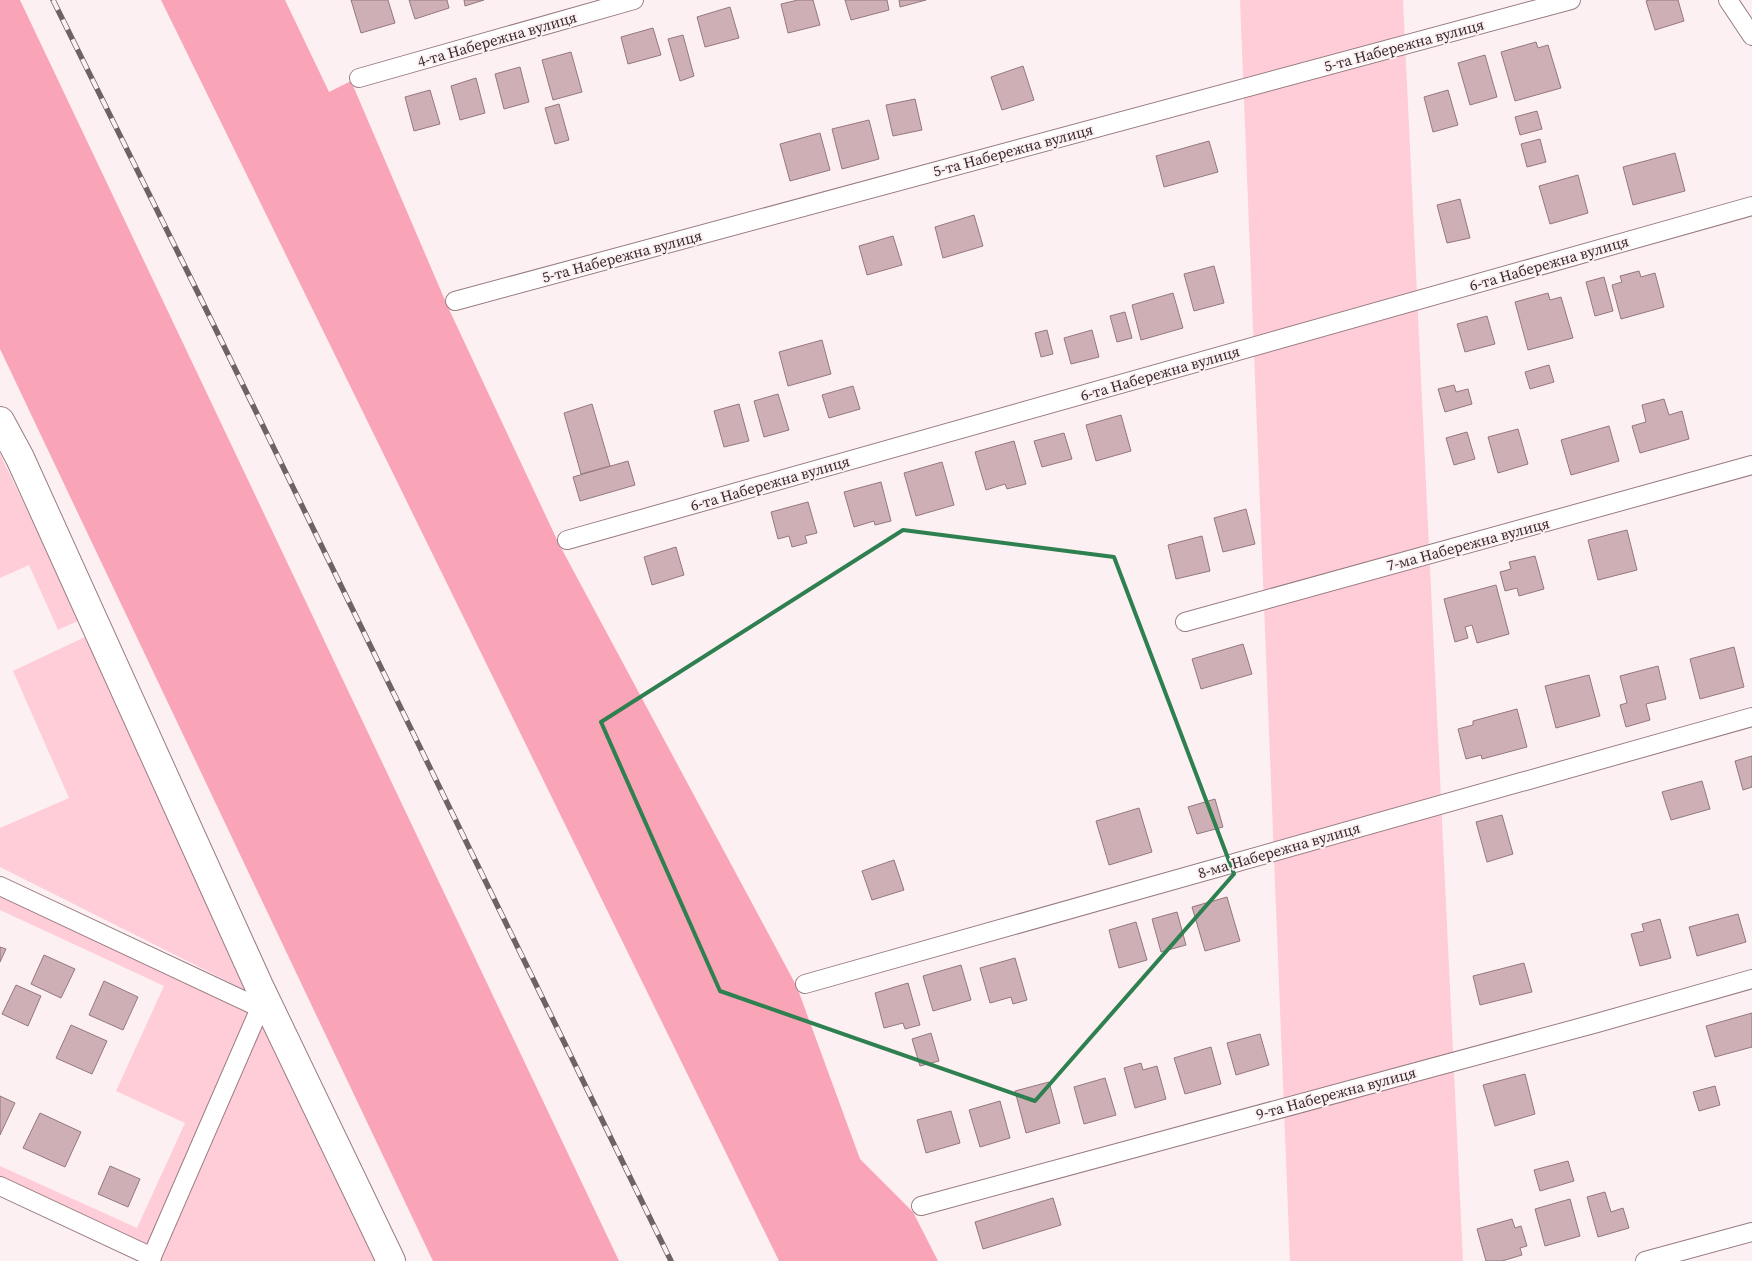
<svg xmlns="http://www.w3.org/2000/svg" width="1752" height="1261" viewBox="0 0 1752 1261" font-family="'Source Serif 4',serif">
<style>
.green{fill:#ffcdd7}
.forest{fill:#f9a4b7}
.building{fill:#ceafb5;stroke:#94787d}
.lines{fill:none;stroke-linecap:round;stroke-linejoin:round}
.minor-casing{stroke:#997c82;stroke-width:20}
.primary-casing{stroke:#997c82;stroke-width:30}
.minor{stroke:#fff;stroke-width:18}
.primary{stroke:#fff;stroke-width:28}
.rail-casing{stroke:#6f6265;stroke-width:5.5}
.rail{stroke:#fdf0f2;stroke-width:4;stroke-dasharray:11;stroke-linecap:butt}
.marked{fill:none;stroke:#2f8051;stroke-width:4;stroke-linejoin:round}
.labels{text-anchor:middle;dominant-baseline:central;stroke-width:4;stroke-linejoin:round;paint-order:stroke}
.street-label{font-size:15px;fill:#35292c;stroke:#fdf0f2}
</style>
<rect width="100%" height="100%" fill="#fdf0f2"/>
<!-- green -->
<g class="green">
<path d="M1240,0H1403L1463,1261H1290Z"/>
<path d="M0,454L80,620L58,630L29,565L0,578Z"/>
<path d="M87,636L252,983L243,989L0,867V828L69,798L13,671Z"/>
<path d="M0,896L252,1014L150,1249L0,1179V1166L137,1228L185,1123L116,1091L164,986L0,910Z"/>
<path d="M265,1013L379,1261H156Z"/>
</g>
<!-- forest -->
<g class="forest">
<path d="M0,0H20L619,1261H433L0,349Z"/>
<path d="M161,0H285L329,92L351,81L447,305L559,544L797,987L860,1159L913,1212L938,1261H779Z"/>
</g>
<!-- building -->
<g class="building">
<path d="M351,0H388L395,23L361,33Z"/>
<path d="M409,0H447L449,8L415,19Z"/>
<path d="M464,0H484L465,6Z"/>
<path d="M798,0H813L820,25L788,33L781,4Z"/>
<path d="M845,0H887L889,10L851,20Z"/>
<path d="M899,0H926L900,7Z"/>
<path d="M1649,0H1678L1684,21L1655,30L1646,1Z"/>
<path d="M730,7L739,38L705,47L697,17Z"/>
<path d="M653,28L661,55L628,64L621,37Z"/>
<path d="M683,35L694,76L680,81L668,39Z"/>
<path d="M1536,42L1538,48L1548,45L1561,88L1515,101L1501,52Z"/>
<path d="M571,52L582,92L553,100L542,60Z"/>
<path d="M1485,55L1497,97L1470,105L1458,63Z"/>
<path d="M1023,66L1034,100L1002,110L991,77Z"/>
<path d="M520,67L529,102L504,109L495,74Z"/>
<path d="M476,78L485,113L460,120L451,86Z"/>
<path d="M430,90L440,124L414,131L405,97Z"/>
<path d="M1448,90L1458,125L1433,132L1424,97Z"/>
<path d="M915,99L922,130L893,136L886,105Z"/>
<path d="M559,104L569,140L555,144L545,108Z"/>
<path d="M1537,111L1542,129L1520,135L1515,117Z"/>
<path d="M869,120L879,159L842,169L832,129Z"/>
<path d="M820,133L830,170L790,181L780,144Z"/>
<path d="M1540,139L1546,162L1527,167L1521,144Z"/>
<path d="M1209,141L1218,172L1164,187L1156,156Z"/>
<path d="M1675,153L1685,191L1633,205L1623,167Z"/>
<path d="M1578,175L1588,213L1550,224L1539,186Z"/>
<path d="M1460,199L1470,238L1447,243L1437,205Z"/>
<path d="M974,215L983,246L943,258L935,227Z"/>
<path d="M893,236L902,265L867,275L859,246Z"/>
<path d="M1214,266L1224,303L1194,311L1184,274Z"/>
<path d="M1639,271L1641,277L1655,273L1664,307L1621,319L1612,285L1622,282L1620,276Z"/>
<path d="M1604,277L1613,311L1595,316L1586,282Z"/>
<path d="M1173,293L1183,328L1141,340L1132,305Z"/>
<path d="M1548,293L1550,300L1561,297L1573,338L1528,350L1515,302Z"/>
<path d="M1125,312L1132,338L1117,342L1110,316Z"/>
<path d="M1487,316L1495,344L1465,352L1457,324Z"/>
<path d="M1047,330L1053,354L1041,357L1035,333Z"/>
<path d="M1092,330L1099,357L1071,364L1064,338Z"/>
<path d="M822,340L831,374L788,386L779,352Z"/>
<path d="M1549,365L1554,382L1530,389L1525,372Z"/>
<path d="M1454,385L1456,392L1468,389L1472,404L1445,412L1438,389Z"/>
<path d="M853,386L860,409L829,418L822,395Z"/>
<path d="M778,394L789,430L764,437L754,401Z"/>
<path d="M1664,399L1669,415L1682,411L1689,439L1640,453L1632,426L1646,422L1642,405Z"/>
<path d="M592,404L610,466L581,474L564,413Z"/>
<path d="M739,404L749,441L724,447L714,411Z"/>
<path d="M1121,415L1131,451L1096,461L1086,425Z"/>
<path d="M1609,426L1619,461L1571,475L1561,440Z"/>
<path d="M1518,429L1528,464L1498,473L1488,437Z"/>
<path d="M1467,432L1475,459L1454,465L1446,438Z"/>
<path d="M1064,433L1072,459L1042,467L1034,441Z"/>
<path d="M1014,441L1026,484L1007,489L1005,484L986,490L975,452Z"/>
<path d="M628,461L635,485L580,501L573,477Z"/>
<path d="M942,462L954,505L916,516L904,473Z"/>
<path d="M881,482L891,521L875,525L874,521L854,527L844,492Z"/>
<path d="M808,502L817,533L805,536L807,543L792,547L789,536L778,539L771,512Z"/>
<path d="M1246,509L1255,544L1223,552L1214,518Z"/>
<path d="M1627,530L1637,570L1598,580L1588,540Z"/>
<path d="M1202,536L1210,571L1176,579L1168,545Z"/>
<path d="M676,547L684,575L652,585L644,557Z"/>
<path d="M1535,556L1544,589L1519,596L1517,588L1505,591L1500,572L1511,569L1509,562Z"/>
<path d="M1496,585L1509,634L1477,643L1472,625L1465,627L1468,638L1455,642L1444,599Z"/>
<path d="M1243,644L1252,674L1201,689L1192,659Z"/>
<path d="M1734,647L1744,687L1700,699L1690,659Z"/>
<path d="M1658,666L1666,699L1646,704L1650,720L1626,727L1620,705L1627,703L1620,676Z"/>
<path d="M1589,675L1600,716L1556,728L1545,686Z"/>
<path d="M1517,709L1527,747L1482,759L1481,755L1466,759L1458,729L1473,725V721Z"/>
<path d="M1752,756V787L1743,790L1735,761Z"/>
<path d="M1702,781L1710,809L1671,820L1662,792Z"/>
<path d="M1215,799L1223,827L1197,834L1188,807Z"/>
<path d="M1139,808L1152,852L1109,865L1096,821Z"/>
<path d="M1502,815L1513,854L1487,862L1476,822Z"/>
<path d="M894,860L904,890L872,900L862,871Z"/>
<path d="M1227,897L1240,941L1205,951L1192,907Z"/>
<path d="M1177,912L1186,945L1161,952L1152,919Z"/>
<path d="M1738,914L1746,942L1697,956L1689,927Z"/>
<path d="M1660,919L1671,958L1640,966L1631,934L1644,931L1642,924Z"/>
<path d="M1136,922L1147,960L1119,968L1109,930Z"/>
<path d="M0,947L6,949L0,962Z"/>
<path d="M44,955L75,969L61,998L31,984Z"/>
<path d="M1015,958L1027,1000L1013,1004L1011,997L990,1003L980,968Z"/>
<path d="M1524,963L1532,992L1480,1005L1473,976Z"/>
<path d="M961,965L971,1000L933,1011L923,976Z"/>
<path d="M104,981L138,997L123,1030L89,1015Z"/>
<path d="M908,983L920,1025L905,1029L903,1023L884,1028L875,993Z"/>
<path d="M16,985L41,996L28,1026L2,1014Z"/>
<path d="M1752,1013V1047L1715,1057L1706,1026Z"/>
<path d="M71,1025L107,1041L92,1074L56,1058Z"/>
<path d="M931,1033L939,1061L920,1066L912,1039Z"/>
<path d="M1260,1034L1269,1065L1236,1075L1227,1043Z"/>
<path d="M1211,1047L1221,1084L1185,1094L1174,1058Z"/>
<path d="M1141,1063L1143,1070L1157,1066L1166,1099L1135,1108L1124,1068Z"/>
<path d="M1525,1074L1535,1114L1495,1126L1483,1085Z"/>
<path d="M1105,1078L1116,1115L1084,1124L1074,1087Z"/>
<path d="M1049,1082L1060,1123L1026,1133L1015,1091Z"/>
<path d="M1715,1086L1720,1105L1699,1111L1693,1092Z"/>
<path d="M0,1096L15,1103L0,1135Z"/>
<path d="M1000,1101L1010,1138L980,1147L969,1110Z"/>
<path d="M951,1111L960,1143L926,1153L917,1120Z"/>
<path d="M40,1113L81,1132L65,1167L23,1148Z"/>
<path d="M1568,1161L1574,1181L1540,1191L1534,1170Z"/>
<path d="M110,1166L140,1179L128,1207L98,1194Z"/>
<path d="M1605,1192L1611,1212L1623,1208L1629,1228L1598,1237L1587,1197Z"/>
<path d="M1053,1198L1061,1225L983,1249L975,1222Z"/>
<path d="M1570,1199L1580,1236L1545,1246L1535,1209Z"/>
<path d="M1512,1219L1515,1228L1521,1226L1527,1246L1520,1248L1522,1255L1502,1261H1486L1477,1229Z"/>
</g>
<g class="lines">
<!-- minor casing -->
<g class="minor-casing">
<g id="minor">
<path d="M1728,0L1752,36"/>
<path d="M359,78L634,0"/>
<path d="M455,301L1571,0"/>
<path d="M567,540L1752,206"/>
<path d="M1185,622L1752,465"/>
<path d="M0,886L260,1008"/>
<path d="M805,984L1752,717"/>
<path d="M0,1186L152,1257"/>
<path d="M921,1206L1597,1023L1752,979"/>
<path d="M150,1261L260,1008L259,992"/>
<path d="M1645,1261L1752,1232"/>
</g>
</g>
<!-- primary casing -->
<g class="primary-casing">
<path id="primary" d="M0,421L20,458L259,986L391,1261"/>
</g>
<!-- minor -->
<use href="#minor" class="minor"/>
<!-- primary -->
<use href="#primary" class="primary"/>
<!-- rail casing -->
<g class="rail-casing">
<path id="rail" d="M53,0L199,295L671,1261"/>
</g>
<!-- rail -->
<use href="#rail" class="rail"/>
</g>
<!-- marked area -->
<path class="marked" d="M903,530L1114,557L1234,874L1035,1101L720,991L601,722Z"/>
<g class="labels">
<!-- street labels -->
<g class="street-label">
<text transform="translate(497 39) rotate(-16)">4-та Набережна вулиця</text>
<text transform="translate(1404 45) rotate(-15)">5-та Набережна вулиця</text>
<text transform="translate(1013 150) rotate(-15)">5-та Набережна вулиця</text>
<text transform="translate(622 256) rotate(-15)">5-та Набережна вулиця</text>
<text transform="translate(1549 263) rotate(-16)">6-та Набережна вулиця</text>
<text transform="translate(1160 373) rotate(-16)">6-та Набережна вулиця</text>
<text transform="translate(770 483) rotate(-16)">6-та Набережна вулиця</text>
<text transform="translate(1468 544) rotate(-15)">7-ма Набережна вулиця</text>
<text transform="translate(1279 850) rotate(-16)">8-ма Набережна вулиця</text>
<text transform="translate(1336 1093) rotate(-15)">9-та Набережна вулиця</text>
</g>
</g>
</svg>
